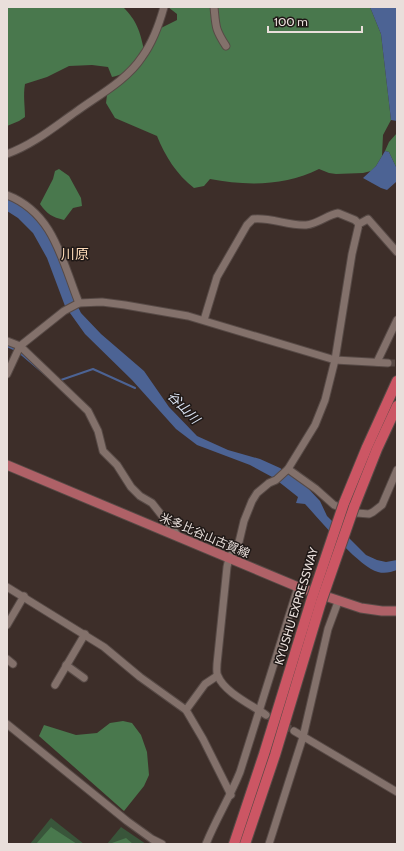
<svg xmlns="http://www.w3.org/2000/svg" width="404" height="851" viewBox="0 0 404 851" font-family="Cabin,'Noto Sans JP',sans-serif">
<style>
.green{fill:#39553a}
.forest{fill:#49784d}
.water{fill:#4c6394}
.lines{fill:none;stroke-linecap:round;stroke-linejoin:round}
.stream{stroke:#4c6394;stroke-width:2}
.minor-tunnel{stroke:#574944;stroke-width:7;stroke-dasharray:7 3.5;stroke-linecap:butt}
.minor-casing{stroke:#574a46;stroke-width:9}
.major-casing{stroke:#574a46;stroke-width:11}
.highway-casing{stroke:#574a46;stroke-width:12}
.minor{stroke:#83716b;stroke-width:7}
.major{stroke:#af6167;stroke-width:9}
.highway{stroke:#cc5664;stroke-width:10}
.highway-bridge-casing{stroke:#574a46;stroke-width:12;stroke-linecap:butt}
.highway-bridge{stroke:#cc5664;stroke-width:10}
.labels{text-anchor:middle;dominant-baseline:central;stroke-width:3;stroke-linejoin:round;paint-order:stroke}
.street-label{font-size:12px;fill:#e9dfdb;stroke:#1f1816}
.water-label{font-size:13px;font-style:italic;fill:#dce4f4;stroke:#1f1816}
.quarter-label{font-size:14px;fill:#fddab8;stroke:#1f1816}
</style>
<rect width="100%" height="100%" fill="#3d2e29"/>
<!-- green -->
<g class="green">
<path d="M51,818L84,844H30Z"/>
<path d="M121,827L146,844H107Z"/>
</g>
<!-- forest -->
<g class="forest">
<path d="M7,7H123C137,21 140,31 144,50C133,64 131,73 112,77L108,67L92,65L69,66L47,77L25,84C23,95 25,106 25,117L19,121L7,126Z"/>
<path d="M168,7H370L381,34L391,120L383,135L382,156L376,166L371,171L363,173L336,174L329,173L319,169C286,186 246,186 210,179L204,186L194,188C177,175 165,156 157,136L115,118L106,103L107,95L144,60L153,45L157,30L177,20V14Z"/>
<path d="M397,133V169L389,152L385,151L389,142Z"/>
<path d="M59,169L69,176L81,198L82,206L73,208L64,220C52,217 47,214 40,204L53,179L55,171Z"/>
<path d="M123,721L132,723L141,735L147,752L149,775L144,786L124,811L39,736L44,725L76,735L97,733L110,723Z"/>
<path d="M51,827L77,844H36Z"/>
<path d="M126,838L133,844H111L112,843Z"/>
</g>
<!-- water -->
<g class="water">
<path d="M370,7H397V121L391,120L381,34Z"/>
<path d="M385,151L389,152L397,169L396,182L387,190L381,188L363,178L376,166Z"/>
<path d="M7,198L19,202L39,221L55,246L74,299L81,313L101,334L144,371L169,407L197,436L228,450L260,459L280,468L304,484L320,501L327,516L366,555L377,560L386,562L397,560V570C391,572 385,574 378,572C359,567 320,520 305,504L296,503L298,497L274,478L250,465L197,445L176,429L132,380L85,334L65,306L47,258L33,233L18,218L7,211Z"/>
</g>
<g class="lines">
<!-- stream -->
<g class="stream">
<path d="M7,346L16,350"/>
<path d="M20,353L47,376"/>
<path d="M58,381L93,369L135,388"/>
</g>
<!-- minor-tunnel -->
<g class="minor-tunnel">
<path d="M388,363H397"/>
<path d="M266,715L294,731"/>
</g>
<!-- minor casing -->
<g class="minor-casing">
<g id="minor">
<path d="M214,7C216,27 215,29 226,46"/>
<path d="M7,154C34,144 54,127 77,111C99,95 127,80 142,57C153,42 159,25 164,7"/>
<path d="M7,195C54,213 62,261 79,303"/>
<path d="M204,320L217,277L247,225L253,219C271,217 288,226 306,225C318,224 327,215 338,213L355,220L359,224"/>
<path d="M7,341L20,346L88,411L98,431L103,451L117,465L131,487L140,496L152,503L178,536"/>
<path d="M377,362L397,320"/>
<path d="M7,374L20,346L64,311L79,303L102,302L125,305L188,316L335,360L388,363"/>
<path d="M288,469L316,489L334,505L357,513L369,514L373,512L382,505L397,470"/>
<path d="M7,587L104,647L140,677L186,710L203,739L231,795"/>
<path d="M7,625L24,596"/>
<path d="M7,659L13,664"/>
<path d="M66,665L84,678"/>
<path d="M55,685L85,634"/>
<path d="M186,710L205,684L217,676"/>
<path d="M266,715C252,705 224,692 218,676C216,673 217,668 217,664L227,567L229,558L239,542L244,521L252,501L257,493L269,483L276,480L288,469L315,425L325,400L335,360L352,254L359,224L368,219L397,252"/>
<path d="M7,724L127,821L152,839L162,844"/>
<path d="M294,731L397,792"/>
<path d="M206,844C216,819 230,797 240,772L298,587"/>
<path d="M269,844L303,737L328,629L338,602"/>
</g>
</g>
<!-- major casing -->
<g class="major-casing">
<path id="major" d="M7,465L298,587L361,608L382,611H397"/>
</g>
<!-- highway casing -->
<g class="highway-casing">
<g id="highway">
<path d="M344,503L367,447L397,381"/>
<path d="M354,507L377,449L397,406"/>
<path d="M234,844L264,754L312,598"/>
<path d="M245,844L275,755L321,602"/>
</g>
</g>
<!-- minor -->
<use href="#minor" class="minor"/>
<!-- major -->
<use href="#major" class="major"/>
<!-- highway -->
<use href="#highway" class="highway"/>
<!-- highway-bridge casing -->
<g class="highway-bridge-casing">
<g id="highway-bridge">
<path d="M312,598L344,503"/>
<path d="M321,602L354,507"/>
</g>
</g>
<!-- highway-bridge -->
<use href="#highway-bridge" class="highway-bridge"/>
</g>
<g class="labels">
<!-- street labels -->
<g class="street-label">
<text transform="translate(205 535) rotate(23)">米多比谷山古賀線</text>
<text transform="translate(296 606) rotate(-73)">KYUSHU EXPRESSWAY</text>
</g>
<!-- water labels -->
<g class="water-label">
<text transform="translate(184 407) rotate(46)">谷山川</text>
</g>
<!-- quarter labels -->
<g class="quarter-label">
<text x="75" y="254">川原</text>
</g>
</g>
<!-- border -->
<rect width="404" height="851" fill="none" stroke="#e9dfdb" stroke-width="16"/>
<!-- scale -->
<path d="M268 26v6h94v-6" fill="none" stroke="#e9dfdb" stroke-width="2"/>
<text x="274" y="26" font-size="12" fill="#e9dfdb" stroke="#1f1816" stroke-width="3" paint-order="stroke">100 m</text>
</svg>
